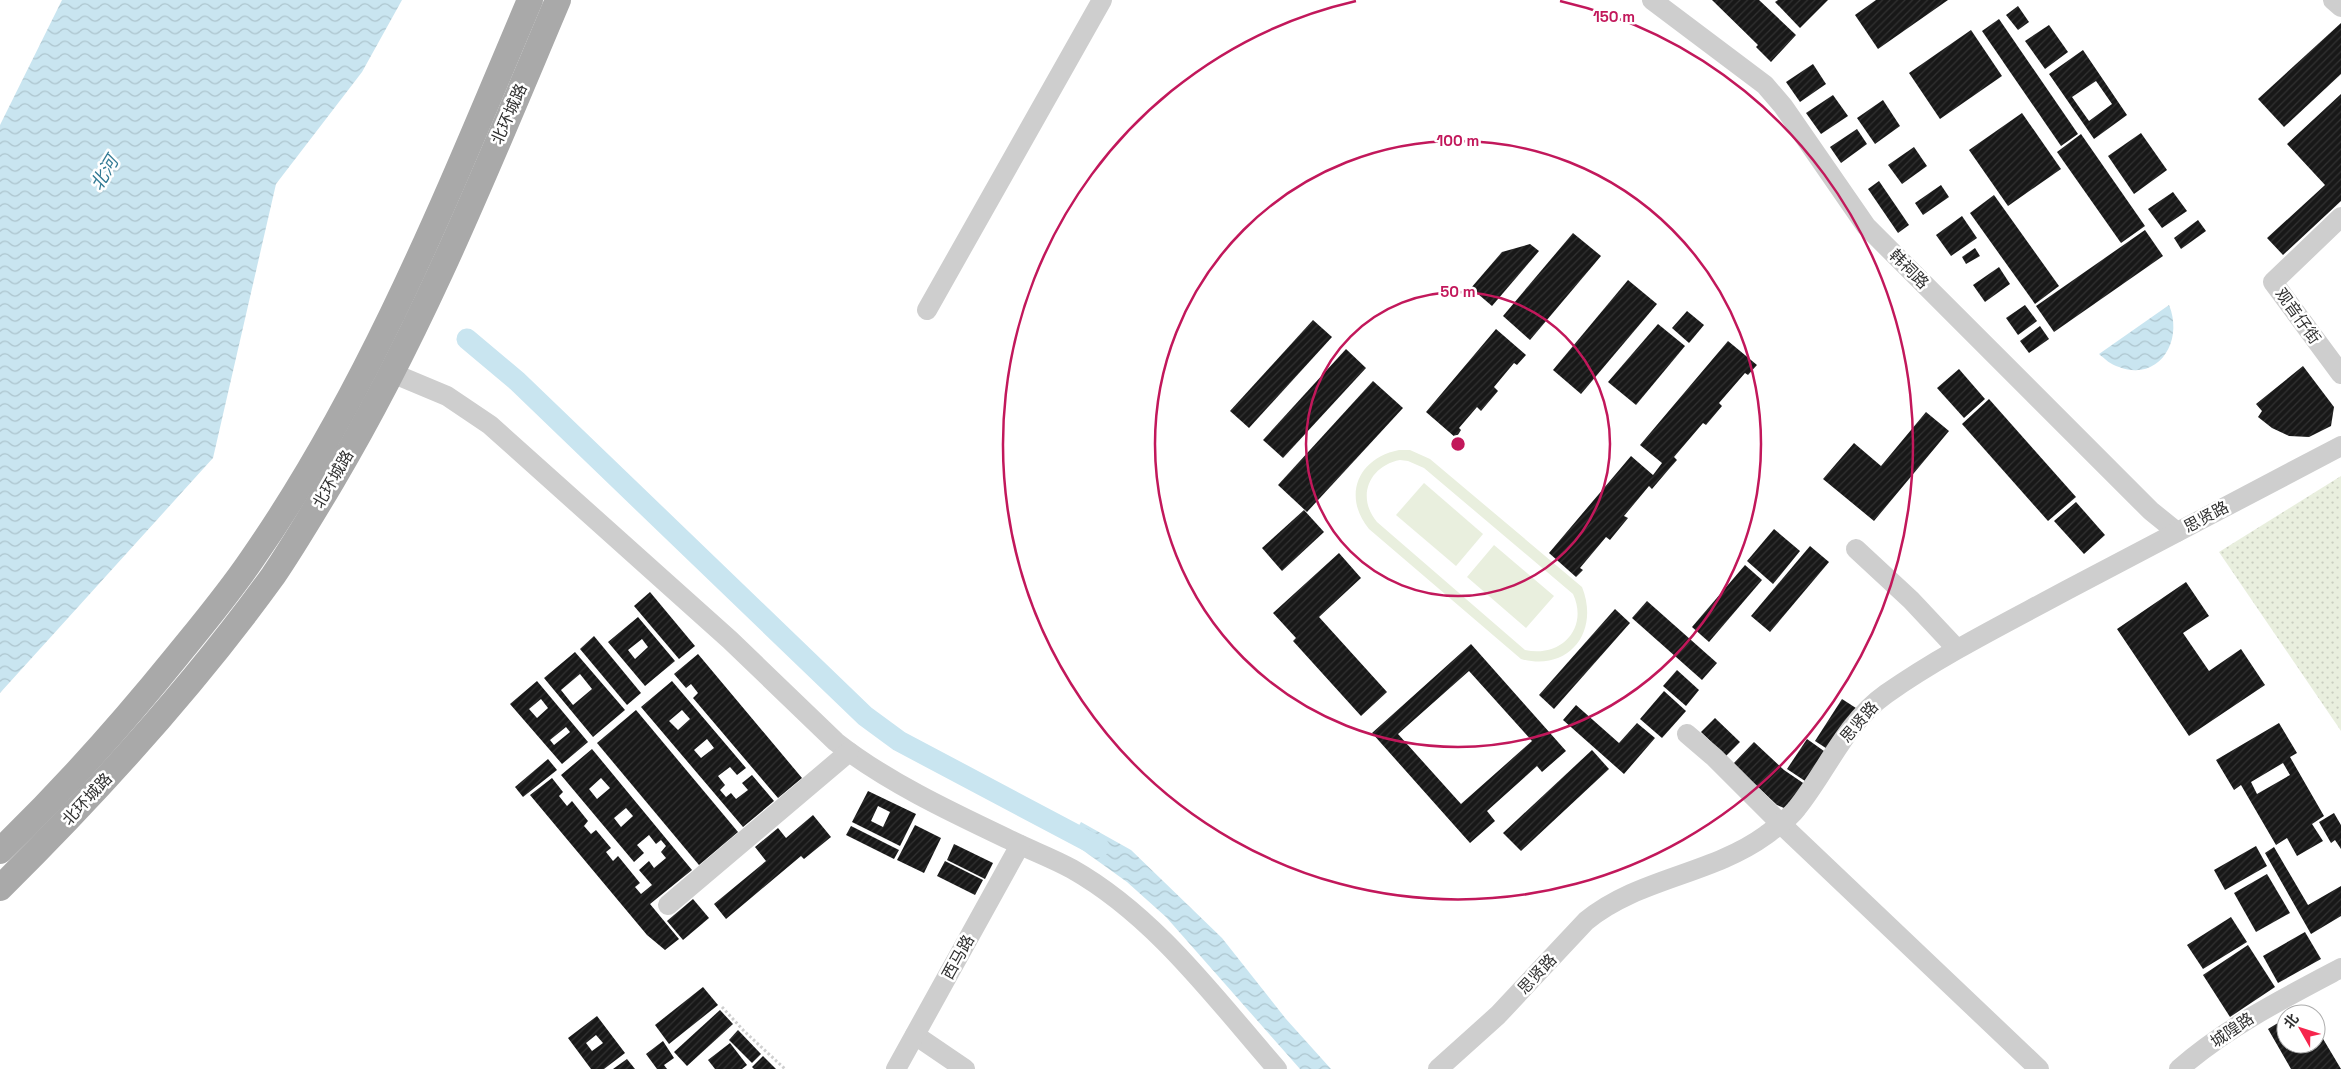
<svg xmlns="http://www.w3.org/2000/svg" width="2341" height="1069" viewBox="0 0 2341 1069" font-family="'Space Grotesk','Noto Sans SC',sans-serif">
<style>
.park{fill:url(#park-dots)}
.pitch{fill:#e9efde;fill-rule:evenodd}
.water{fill:url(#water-waves)}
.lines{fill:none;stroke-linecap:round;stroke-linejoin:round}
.canal{stroke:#c9e5f0;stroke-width:21}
.building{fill:url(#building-hatch);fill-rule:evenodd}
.path{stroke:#cecece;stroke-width:3;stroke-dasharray:2.5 2.5;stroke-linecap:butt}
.minor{stroke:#cecece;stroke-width:20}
.major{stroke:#a9a9a9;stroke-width:26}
.ring{fill:none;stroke:#c2185b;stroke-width:2.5}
.labels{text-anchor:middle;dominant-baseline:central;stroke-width:5;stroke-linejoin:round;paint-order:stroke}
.street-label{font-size:16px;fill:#313131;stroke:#fff}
.water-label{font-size:18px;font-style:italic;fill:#347b95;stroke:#fff}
.centre{fill:#c2185b;stroke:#fff;stroke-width:2.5}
.ring-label{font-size:15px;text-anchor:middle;font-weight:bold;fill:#c2185b;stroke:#fff;stroke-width:5;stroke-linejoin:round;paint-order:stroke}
</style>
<defs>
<pattern id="park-dots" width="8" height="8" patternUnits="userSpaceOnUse" patternTransform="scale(1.25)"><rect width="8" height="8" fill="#e9efde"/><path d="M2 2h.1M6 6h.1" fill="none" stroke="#c8cdbf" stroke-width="1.8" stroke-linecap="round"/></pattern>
<pattern id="water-waves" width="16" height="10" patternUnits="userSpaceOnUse" patternTransform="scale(1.25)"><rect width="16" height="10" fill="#c9e5f0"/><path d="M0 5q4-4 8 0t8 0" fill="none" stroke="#adc5ce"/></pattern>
<pattern id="building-hatch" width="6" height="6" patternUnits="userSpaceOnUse" patternTransform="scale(1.25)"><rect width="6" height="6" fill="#181818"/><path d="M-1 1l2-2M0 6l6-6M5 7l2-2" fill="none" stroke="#313131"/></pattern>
</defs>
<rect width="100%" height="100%" fill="#fff"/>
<!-- park -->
<path class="park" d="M2341,476V731L2219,552Z"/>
<!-- pitch -->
<g class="pitch">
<path d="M1399,450H1410L1430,459L1582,587C1600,632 1569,672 1521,659L1369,529C1342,496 1358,458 1399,450ZM1400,460L1408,461L1424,468L1573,594C1589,628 1561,658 1525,650L1377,522C1356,497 1369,466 1400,460Z"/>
<path d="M1424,483L1483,534L1456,566L1396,515Z"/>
<path d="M1494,545L1554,596L1526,628L1467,577Z"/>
</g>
<!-- water -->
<g class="water">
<path d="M62,0H402L362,72L276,184L213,458L0,693V125Z"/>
<path d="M2169,305C2184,341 2159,382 2119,367C2111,365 2105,359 2099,354Z"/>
<path d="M1081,822L1131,850L1222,938L1286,1019L1331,1069H1300L1166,917L1127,882L1070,841Z"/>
</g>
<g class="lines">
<!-- canal -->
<path class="canal" d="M467,339L517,381L865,716L899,741L1099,847"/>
</g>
<!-- building -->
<g class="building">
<path d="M1712,0H1759L1796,35L1771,62L1756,47L1758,45Z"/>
<path d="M1778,0H1828L1800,28L1775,2Z"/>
<path d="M1876,0H1948L1878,49L1855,15Z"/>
<path d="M2018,6L2029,22L2018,30L2006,15Z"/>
<path d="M1999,19L2078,134L2061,146L1982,31Z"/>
<path d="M2341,23V74L2284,127L2258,99Z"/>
<path d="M2049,25L2068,52L2045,69L2025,41Z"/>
<path d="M1971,30L2002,76L1940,119L1909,73Z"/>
<path d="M2083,50L2127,115L2094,139L2049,74ZM2096,81L2112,104L2089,121L2072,97Z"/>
<path d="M1813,64L1826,84L1800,102L1786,82Z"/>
<path d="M2341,94V201L2283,255L2267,238L2325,185L2287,144Z"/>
<path d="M1833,95L1848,116L1821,134L1806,113Z"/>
<path d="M1883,100L1900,126L1875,144L1857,118Z"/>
<path d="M2022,113L2061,169L2008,206L1969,150Z"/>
<path d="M1857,129L1867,144L1841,163L1830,147Z"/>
<path d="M2141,133L2167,170L2134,194L2108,156Z"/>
<path d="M2081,134L2145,226L2121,243L2057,152Z"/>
<path d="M1914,147L1927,166L1902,184L1888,165Z"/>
<path d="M1879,181L1909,225L1898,233L1868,189Z"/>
<path d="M1941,185L1949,197L1923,215L1915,203Z"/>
<path d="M2173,192L2187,211L2162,228L2148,209Z"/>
<path d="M1994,195L2059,286L2035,304L1970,213Z"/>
<path d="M1962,216L1977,238L1951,256L1936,235Z"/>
<path d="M2198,220L2206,231L2181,249L2174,238Z"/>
<path d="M2145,230L2163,256L2054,332L2036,306Z"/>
<path d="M1573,233L1601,256L1530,340L1503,316Z"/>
<path d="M1530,244L1539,251L1492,306L1471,288L1502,252Z"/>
<path d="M1975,248L1980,256L1966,264L1962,257Z"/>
<path d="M1999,267L2010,284L1985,302L1973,285Z"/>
<path d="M1628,280L1657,304L1581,394L1553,370Z"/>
<path d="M2025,305L2037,321L2018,335L2006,318Z"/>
<path d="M1687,311L1704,325L1689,343L1672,328Z"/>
<path d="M1313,320L1332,337L1249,428L1230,411Z"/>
<path d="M1658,324L1685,346L1636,405L1608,382Z"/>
<path d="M2040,326L2049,339L2029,353L2020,341Z"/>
<path d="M1496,329L1526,355L1517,365L1514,363L1494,387L1498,391L1481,411L1477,407L1459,428L1461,430L1456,438L1426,412Z"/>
<path d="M1728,341L1757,365L1748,375L1745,373L1719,403L1722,406L1706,425L1703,423L1674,457L1677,460L1669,469L1652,489L1649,486L1624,516L1628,518L1610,540L1606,537L1580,568L1583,570L1576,577L1549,553L1631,456L1653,475L1662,463L1640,445Z"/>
<path d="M1346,349L1366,368L1283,458L1263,440Z"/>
<path d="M2303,366L2334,407L2331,426L2309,437L2289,436L2272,428L2258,417L2262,411L2256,404Z"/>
<path d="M1959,369L1985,399L1964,418L1937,388Z"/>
<path d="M1373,381L1403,408L1307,512L1278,485Z"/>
<path d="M1989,399L2076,497L2048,521L1962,424Z"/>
<path d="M1926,412L1949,431L1874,521L1823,479L1854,443L1881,466Z"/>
<path d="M2076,502L2105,535L2084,554L2054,521Z"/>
<path d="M1304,510L1324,532L1282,571L1262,548Z"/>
<path d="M1774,529L1800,551L1773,584L1747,561Z"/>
<path d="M1810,546L1829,562L1770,632L1751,616Z"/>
<path d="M1339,553L1361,578L1319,617L1387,692L1361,716L1293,641L1296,638L1273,613Z"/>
<path d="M1745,565L1762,580L1709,642L1692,627Z"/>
<path d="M2186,582L2209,616L2183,633L2209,671L2241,649L2265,685L2189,736L2117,629Z"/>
<path d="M650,592L695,646L679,659L634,606Z"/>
<path d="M1647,601L1717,663L1702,680L1632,618Z"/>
<path d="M1615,609L1630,623L1554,709L1539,695Z"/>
<path d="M638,617L675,661L645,686L608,642ZM642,639L648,647L635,659L628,650Z"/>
<path d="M594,636L641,693L627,705L580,649Z"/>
<path d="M1471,644L1566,751L1542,772L1537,766L1487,811L1495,821L1470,843L1372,733ZM1469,671L1532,741L1461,804L1398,734Z"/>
<path d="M575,652L625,710L593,737L544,678ZM580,674L592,689L573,705L561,690Z"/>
<path d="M698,654L802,778L778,798L693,698L698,693L691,684L686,688L674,674Z"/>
<path d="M1677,670L1699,690L1686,706L1663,686Z"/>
<path d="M537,681L588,742L562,764L510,704ZM541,699L548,708L537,718L529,709ZM566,727L570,732L554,745L550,740Z"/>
<path d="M672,681L746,768L737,775L730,767L718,776L725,785L720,790L726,797L731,793L736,799L748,790L742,783L752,775L774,801L743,827L641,707ZM682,710L690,719L678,730L669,721ZM707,739L714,748L701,758L694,750Z"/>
<path d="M1664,691L1686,711L1662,738L1640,719Z"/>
<path d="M1842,699L1859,710L1832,752L1815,741Z"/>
<path d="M1576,705L1619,743L1637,723L1655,738L1624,774L1563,720Z"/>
<path d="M636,710L738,832L699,865L597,743Z"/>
<path d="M1715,718L1740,742L1726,756L1701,732Z"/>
<path d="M2279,723L2297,753L2290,757L2324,816L2312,824L2323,841L2297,856L2287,838L2276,845L2241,785L2234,790L2216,760ZM2283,763L2290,775L2257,794L2251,782Z"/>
<path d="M1807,739L1831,756L1811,785L1787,769Z"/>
<path d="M1754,742L1784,770L1809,787L1784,808L1777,805L1733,764Z"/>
<path d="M592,749L692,870L650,904L679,939L665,950L647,935L530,795L552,778L563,792L559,796L567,806L572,801L588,821L584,826L591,834L596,830L611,848L606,852L613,861L618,856L640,883L635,887L641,894L652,885L639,870L649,861L654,868L666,858L661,852L666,846L661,840L656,844L649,835L637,845L644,853L634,862L561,775ZM601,778L610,788L597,799L589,789ZM626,808L633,816L621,827L614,818Z"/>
<path d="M1592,750L1609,769L1521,851L1503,833Z"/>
<path d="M548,759L557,770L523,797L515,787Z"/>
<path d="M868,791L916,814L900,846L852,822ZM878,806L890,812L883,827L871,821Z"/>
<path d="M2334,813L2341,825V849L2335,840L2331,843L2319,822Z"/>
<path d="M813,815L831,837L804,859L801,856L726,919L714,904L766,861L755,847L778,828L786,838Z"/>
<path d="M915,825L941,838L924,873L897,860Z"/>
<path d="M851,826L899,850L894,859L846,835Z"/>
<path d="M954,844L993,863L985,879L947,860Z"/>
<path d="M2256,846L2267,866L2225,890L2214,870Z"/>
<path d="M2274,847L2308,905L2341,886V916L2311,934L2265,853Z"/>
<path d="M945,861L983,880L975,895L937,876Z"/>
<path d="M2267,874L2290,913L2256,932L2234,893Z"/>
<path d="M693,899L709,918L683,940L667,921Z"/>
<path d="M2231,917L2247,942L2203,969L2187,945Z"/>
<path d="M2305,932L2321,959L2278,983L2263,956Z"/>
<path d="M2248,945L2275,987L2230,1017L2203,975Z"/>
<path d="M703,987L718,1005L669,1044L655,1025Z"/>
<path d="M2304,1007L2308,1014H2292Z"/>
<path d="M720,1010L733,1024L687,1066L674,1052Z"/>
<path d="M597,1016L625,1053L604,1069H591L568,1038ZM596,1035L603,1043L592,1051L586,1043Z"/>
<path d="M2286,1018V1044H2316V1027L2341,1069H2291L2268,1029Z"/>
<path d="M738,1030L761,1054L752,1063L729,1040Z"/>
<path d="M663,1041L674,1058L664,1065L667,1069H657L646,1054Z"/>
<path d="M730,1043L747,1065L742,1069H715L708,1060Z"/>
<path d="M763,1056L776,1069H754L752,1067Z"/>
<path d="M627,1059L635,1069H613Z"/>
</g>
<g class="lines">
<!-- path -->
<path class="path" d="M722,1007L744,1031L785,1069"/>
<!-- minor -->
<g class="minor">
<path d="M1652,0L1765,85L1783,106L1866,226L2151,511L2177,532"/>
<path d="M2333,0L2341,7"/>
<path d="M2341,217L2273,282L2341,374"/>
<path d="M927,310L1102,0"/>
<path d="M392,373L447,396L490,425L730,640L836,742C887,782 951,812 1010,840C1030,850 1052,858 1072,869C1155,916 1215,998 1277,1069"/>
<path d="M1856,549L1911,600L1957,649"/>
<path d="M1687,734L1714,757L1780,823L2039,1069"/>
<path d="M668,905L849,752"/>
<path d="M915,1035L965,1069"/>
<path d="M896,1069L1020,845"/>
<path d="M1438,1069L1498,1015L1586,921C1638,878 1711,875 1766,835C1776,827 1789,819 1797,808C1827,771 1845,723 1886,694C1943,654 2006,623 2067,590C2158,542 2250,494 2341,446"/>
<path d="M2179,1069C2227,1027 2284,998 2341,968"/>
</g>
<!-- major -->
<g class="major">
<path d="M0,851C63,790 122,724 177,656C203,624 229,593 252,559C371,388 449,191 530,0"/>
<path d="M0,888C98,791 192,688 273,576C294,545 313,513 332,481C423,328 489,163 558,0"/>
</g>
</g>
<!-- distance rings -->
<g class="ring">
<circle cx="1458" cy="444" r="152"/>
<circle cx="1458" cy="444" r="303"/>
<path d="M1560 1A455 455 0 1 1 1356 1"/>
</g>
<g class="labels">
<!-- street labels -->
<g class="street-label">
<text transform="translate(509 114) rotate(-66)">北环城路</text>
<text transform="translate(1909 269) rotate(45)">韩祠路</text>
<text transform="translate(2298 316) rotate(54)">观音仔街</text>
<text transform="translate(333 479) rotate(-60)">北环城路</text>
<text transform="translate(2206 517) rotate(-28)">思贤路</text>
<text transform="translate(1859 722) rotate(-49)">思贤路</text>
<text transform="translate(87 799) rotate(-47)">北环城路</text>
<text transform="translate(958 957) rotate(-61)">西马路</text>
<text transform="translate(1537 974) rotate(-47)">思贤路</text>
<text transform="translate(2232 1030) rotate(-34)">城隍路</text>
</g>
<!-- water labels -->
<g class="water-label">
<text transform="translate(104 173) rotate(-59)">北河</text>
</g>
</g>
<circle cx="1458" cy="444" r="8" class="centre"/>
<g class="ring-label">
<text x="1614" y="22">150 m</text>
<text x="1458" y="146">100 m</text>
<text x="1458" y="297">50 m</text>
</g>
<!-- north arrow -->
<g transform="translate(2301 1029) rotate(309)"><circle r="24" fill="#ffffff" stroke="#adadad"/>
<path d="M0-4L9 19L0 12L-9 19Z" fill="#f6254d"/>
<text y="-8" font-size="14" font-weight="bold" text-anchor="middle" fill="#313131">北</text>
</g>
</svg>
